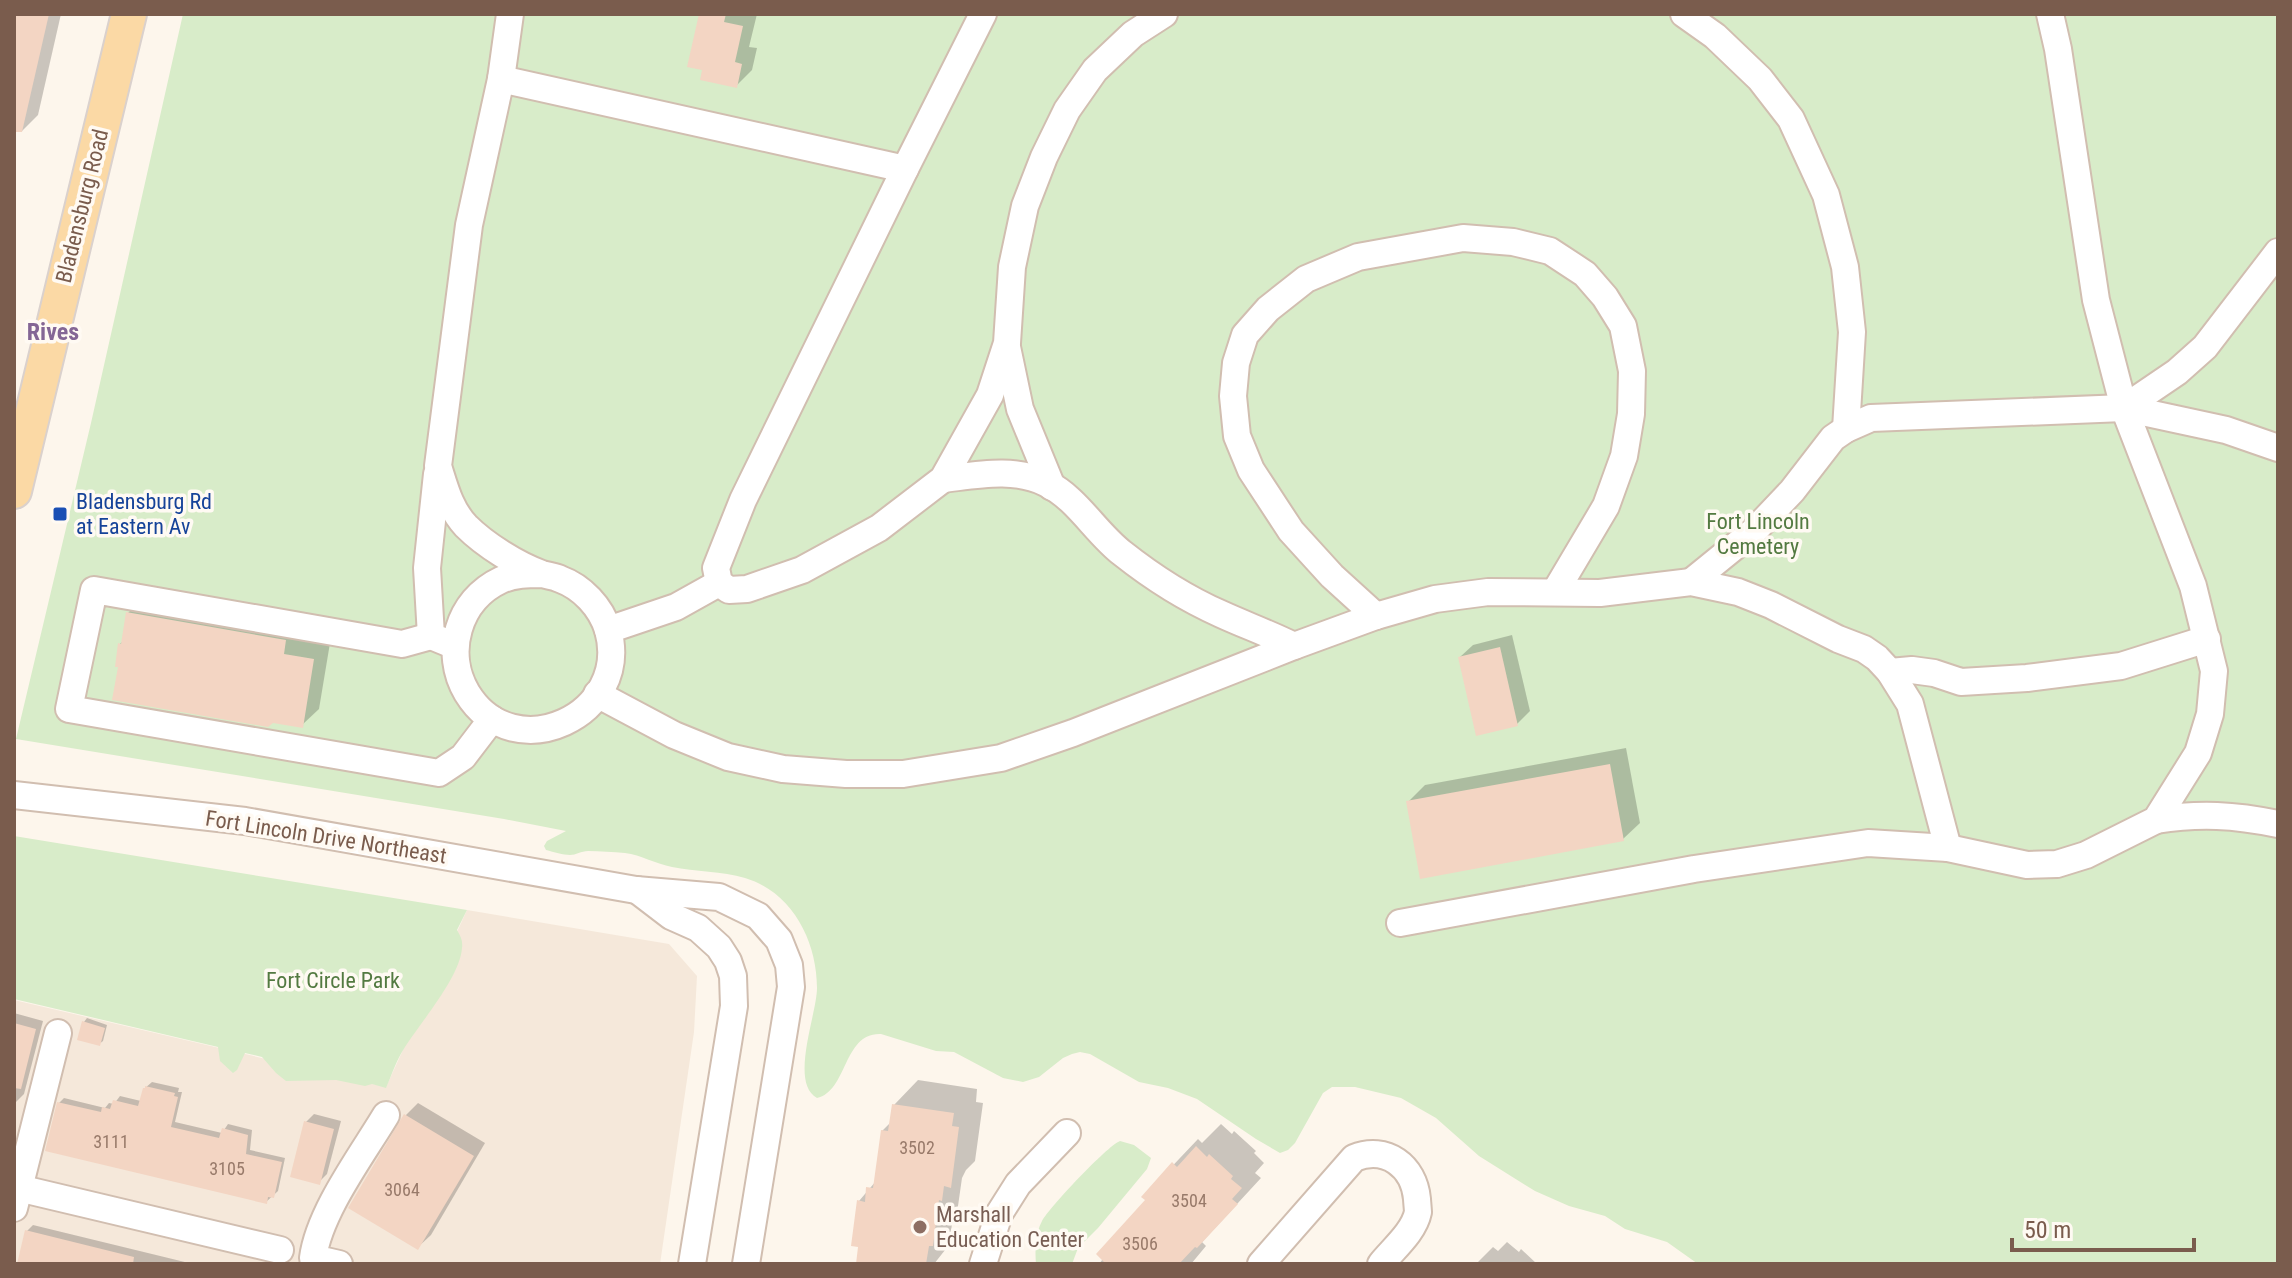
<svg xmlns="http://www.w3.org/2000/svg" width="2292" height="1278" viewBox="0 0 2292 1278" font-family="'Roboto Condensed',sans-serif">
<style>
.residential{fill:#f5e8da}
.green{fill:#d8ecc9}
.shadow{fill:#0003}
.building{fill:#f3d5c3}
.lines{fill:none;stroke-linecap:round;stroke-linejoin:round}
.minor-casing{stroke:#d1beb0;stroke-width:30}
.major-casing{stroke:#dad1cd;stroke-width:38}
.minor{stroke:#fff;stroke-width:26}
.major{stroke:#fbd9a5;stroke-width:34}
.transit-dot{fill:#1a4fb4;stroke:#fffaf3;stroke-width:3}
.education-dot{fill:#8d6e63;stroke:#fffaf3;stroke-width:3}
.labels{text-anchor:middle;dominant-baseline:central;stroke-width:7;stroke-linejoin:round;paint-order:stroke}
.number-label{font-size:18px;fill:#987a6a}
.street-label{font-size:22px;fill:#7a5c4d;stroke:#fffaf3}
.transit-label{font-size:22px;fill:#164399;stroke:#fffaf3;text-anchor:start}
.park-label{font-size:22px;fill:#537a41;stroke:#fffaf3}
.education-label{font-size:22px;fill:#785e54;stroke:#fffaf3;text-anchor:start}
.neighbourhood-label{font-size:24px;font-weight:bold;fill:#846695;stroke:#fffaf3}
</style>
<rect width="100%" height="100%" fill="#fdf6ec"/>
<!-- residential -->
<path class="residential" d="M467,910L669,944L697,976L694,1032L660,1264H14V1000L386,1087Z"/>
<!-- green -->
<g class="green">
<path d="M183,14H2278V1264H1698L1667,1242L1625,1229L1605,1216L1569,1206L1535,1191L1479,1156L1436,1118L1401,1098L1355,1087H1332L1323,1093L1295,1143L1288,1150L1280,1153L1256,1139L1197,1099L1168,1088L1139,1082L1090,1054L1080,1052L1072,1054L1063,1058L1039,1077L1023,1082L1003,1078L954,1052L936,1051L881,1034C843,1032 848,1091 817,1098C789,1083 817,1014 817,988C817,941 792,892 745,878C722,871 695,872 672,867C656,864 641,855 625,853C613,852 600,851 588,851C581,851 576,855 570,855C563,855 554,852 546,850L544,846L547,841L566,831L504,819L16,739L91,423Z"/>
<path d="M14,836L467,910L457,930C461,937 463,941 462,948C460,977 421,1022 405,1047C397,1059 392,1074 386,1088L372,1084L365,1086L336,1080L286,1081L276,1073L262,1057L245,1053L237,1070L233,1073L220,1061L218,1047L14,999Z"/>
<path d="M1120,1141L1134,1145L1151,1158L1147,1169L1098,1228L1078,1248L1072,1264H1036C1035,1250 1035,1234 1042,1221C1049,1208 1107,1146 1120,1141Z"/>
</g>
<!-- shadow -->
<g class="shadow">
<path d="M14,14H61L38,115L21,132L14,131Z"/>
<path d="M701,14H757L749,47L757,48L752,70L736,86Z"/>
<path d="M145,596L330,643L319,709L302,725L120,666V644L124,640L128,613Z"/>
<path d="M1512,635L1530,711L1517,724L1460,657L1473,645Z"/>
<path d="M1626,748L1640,823L1623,839L1408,802L1425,785Z"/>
<path d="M14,1013L43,1021L24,1094L16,1102H14Z"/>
<path d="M87,1018L107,1025L103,1041L99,1044L84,1022Z"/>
<path d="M918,1080L977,1089L976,1102L983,1103L975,1161L966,1170L962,1178L956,1220L952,1224L949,1245L934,1264H858L859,1201L876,1181L882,1131L891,1122L894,1105Z"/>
<path d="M152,1082L179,1088L178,1092H182L175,1122L222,1133L228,1124L252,1130L250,1150L285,1158L278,1191L266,1202L59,1103L64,1098L105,1108L109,1103L114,1104L120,1096L141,1101L144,1089Z"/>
<path d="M418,1103L485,1143L431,1235L418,1247L406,1115Z"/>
<path d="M314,1114L341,1121L327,1174L319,1182L306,1122Z"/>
<path d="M1221,1124L1232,1134L1234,1131L1256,1151L1254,1153L1264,1163L1255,1173L1261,1178L1202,1242L1206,1246L1191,1264H1099L1148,1200L1143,1197L1198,1139L1202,1143Z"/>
<path d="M33,1225L193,1264H19L27,1231Z"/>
<path d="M1507,1242L1519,1252L1521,1249L1537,1264H1476L1493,1247L1498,1251Z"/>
</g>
<!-- building -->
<g class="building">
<path d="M14,14H49L22,132H14Z"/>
<path d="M699,14H726L724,22L743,26L735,62L742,64L737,88L700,80L702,70L687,67Z"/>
<path d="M126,612L286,640L284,654L314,659L303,728L273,723L268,727L112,700L118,667H115L118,643L121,644Z"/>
<path d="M1500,647L1518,726L1476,736L1458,657Z"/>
<path d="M1610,764L1624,841L1420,879L1406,801Z"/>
<path d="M82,1021L105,1028L100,1046L77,1040Z"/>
<path d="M14,1023L36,1029L21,1089L14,1088Z"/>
<path d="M145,1086L175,1093L174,1096L178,1097L171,1127L219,1138L222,1128L248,1135L246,1154L282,1162L274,1198L268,1197L267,1204L45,1151L57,1102L101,1112L102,1107L110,1109L113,1100L138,1106L143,1088H145Z"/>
<path d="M892,1104L954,1113L952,1126L959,1127L951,1188L944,1186L942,1201L939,1200L933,1246H929L926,1264H856L858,1247L851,1246L857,1200L865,1202L866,1187L873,1188L881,1130L888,1131Z"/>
<path d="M404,1114L474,1156L418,1250L348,1208Z"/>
<path d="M304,1121L334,1129L320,1185L290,1177Z"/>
<path d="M1196,1146L1207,1157L1209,1154L1233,1176L1231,1179L1242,1188L1232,1199L1238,1204L1197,1248L1195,1247L1179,1264H1106L1096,1254L1145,1200L1141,1197L1172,1162L1177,1167Z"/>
<path d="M25,1230L134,1257L133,1264H17Z"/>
</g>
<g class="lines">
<!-- minor casing -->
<g class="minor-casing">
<g id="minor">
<path d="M510,14L501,79L469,225L438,466C445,488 450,509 466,526C485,545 517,565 542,574C548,576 554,576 560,579C582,587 601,607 608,630C632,715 514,770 467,693C443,653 458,600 501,580C514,574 528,574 542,574"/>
<path d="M983,14L905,169L743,500L716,568L719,583L729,590L747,589L802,570L879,528L943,479L990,395L1007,343L1012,267L1025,206L1044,157L1067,110L1095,70L1133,34L1164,14"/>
<path d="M1684,14L1715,36L1760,79L1791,119L1826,195L1845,267L1852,332L1846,429"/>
<path d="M501,79L905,169"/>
<path d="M1007,347L1020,409L1052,487"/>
<path d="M2124,408L2226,430L2278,448"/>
<path d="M437,474L427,568L431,636L448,643"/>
<path d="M943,479C977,475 1014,467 1046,483C1077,498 1095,532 1122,553C1151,576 1187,599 1221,614C1245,625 1270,634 1294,646"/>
<path d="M1691,582L1755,530L1792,491L1833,438L1846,429L1871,418L2124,408L2177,372L2205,347L2278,252"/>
<path d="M1376,616L1332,576L1291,531L1251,470L1237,436L1233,396L1236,363L1245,335L1268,309L1306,279L1358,257L1463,238L1513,242L1550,251L1585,274L1605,297L1623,326L1632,371L1631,414L1624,456L1606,506L1555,592"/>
<path d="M608,630L676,607L719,583"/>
<path d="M431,636L402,644L94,590L69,709L439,773L463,757L492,719"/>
<path d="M1890,672L1912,670L1934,673L1961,682L2027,678L2121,666L2207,639"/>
<path d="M597,694L674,735L728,757L783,769L846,774H903L1001,758L1073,733L1294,646L1376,616L1435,599L1488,592L1600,593L1691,582L1738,592L1771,605L1838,639L1864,649L1877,658L1890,672L1910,704L1948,848"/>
<path d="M14,795L245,821L636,890L719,897L758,916L779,940L789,965L791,987L746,1264"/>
<path d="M2156,820C2200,813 2234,815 2278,824"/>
<path d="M637,890L671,916L698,928L719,947L728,961L733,976L734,1006L692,1264"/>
<path d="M1400,923L1694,869L1868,843L1948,848L2027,865L2057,864L2086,855L2156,820L2198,753L2210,714L2214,671L2193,586L2124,408L2096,300L2058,49L2050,14"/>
<path d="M14,1187L280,1250"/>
<path d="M14,1208L58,1033"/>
<path d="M339,1264L313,1258C319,1212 362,1155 386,1115"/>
<path d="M983,1264L999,1214L1018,1184L1067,1133"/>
<path d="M1261,1264L1354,1158C1386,1145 1414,1166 1417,1199C1417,1200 1418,1211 1418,1212C1414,1232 1393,1249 1381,1264"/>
</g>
</g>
<!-- major casing -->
<g class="major-casing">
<path id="major" d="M14,491L129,14"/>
</g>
<!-- minor -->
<use href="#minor" class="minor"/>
<!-- major -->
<use href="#major" class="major"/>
</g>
<!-- markers -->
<rect class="transit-dot" x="52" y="506" width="16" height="16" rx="4"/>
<circle class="education-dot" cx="920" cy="1227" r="8"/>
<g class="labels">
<!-- number labels -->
<g class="number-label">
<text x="111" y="1141">3111</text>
<text x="917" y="1147">3502</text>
<text x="227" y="1168">3105</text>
<text x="402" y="1189">3064</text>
<text x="1189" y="1200">3504</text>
<text x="1140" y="1243">3506</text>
</g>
<!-- street labels -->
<g class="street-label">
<text transform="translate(82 206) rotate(-76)">Bladensburg Road</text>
<text transform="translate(326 837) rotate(9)">Fort Lincoln Drive Northeast</text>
</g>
<!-- transit labels -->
<g class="transit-label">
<text x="76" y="501">Bladensburg Rd<tspan x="76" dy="25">at Eastern Av</tspan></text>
</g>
<!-- park labels -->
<g class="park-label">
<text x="1758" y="521">Fort Lincoln<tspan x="1758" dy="25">Cemetery</tspan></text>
<text x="333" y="980">Fort Circle Park</text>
</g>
<!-- education labels -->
<g class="education-label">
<text x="936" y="1214">Marshall<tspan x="936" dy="25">Education Center</tspan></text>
</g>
<!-- neighbourhood labels -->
<g class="neighbourhood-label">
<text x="53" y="332">Rives</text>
</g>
</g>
<!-- border -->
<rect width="2292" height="1278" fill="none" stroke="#7a5c4d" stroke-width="32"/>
<!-- scale -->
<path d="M2012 1238v12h182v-12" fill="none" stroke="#7a5c4d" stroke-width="4"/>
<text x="2024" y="1238" font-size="24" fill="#7a5c4d" stroke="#fffaf3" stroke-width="6" paint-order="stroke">50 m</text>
</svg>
